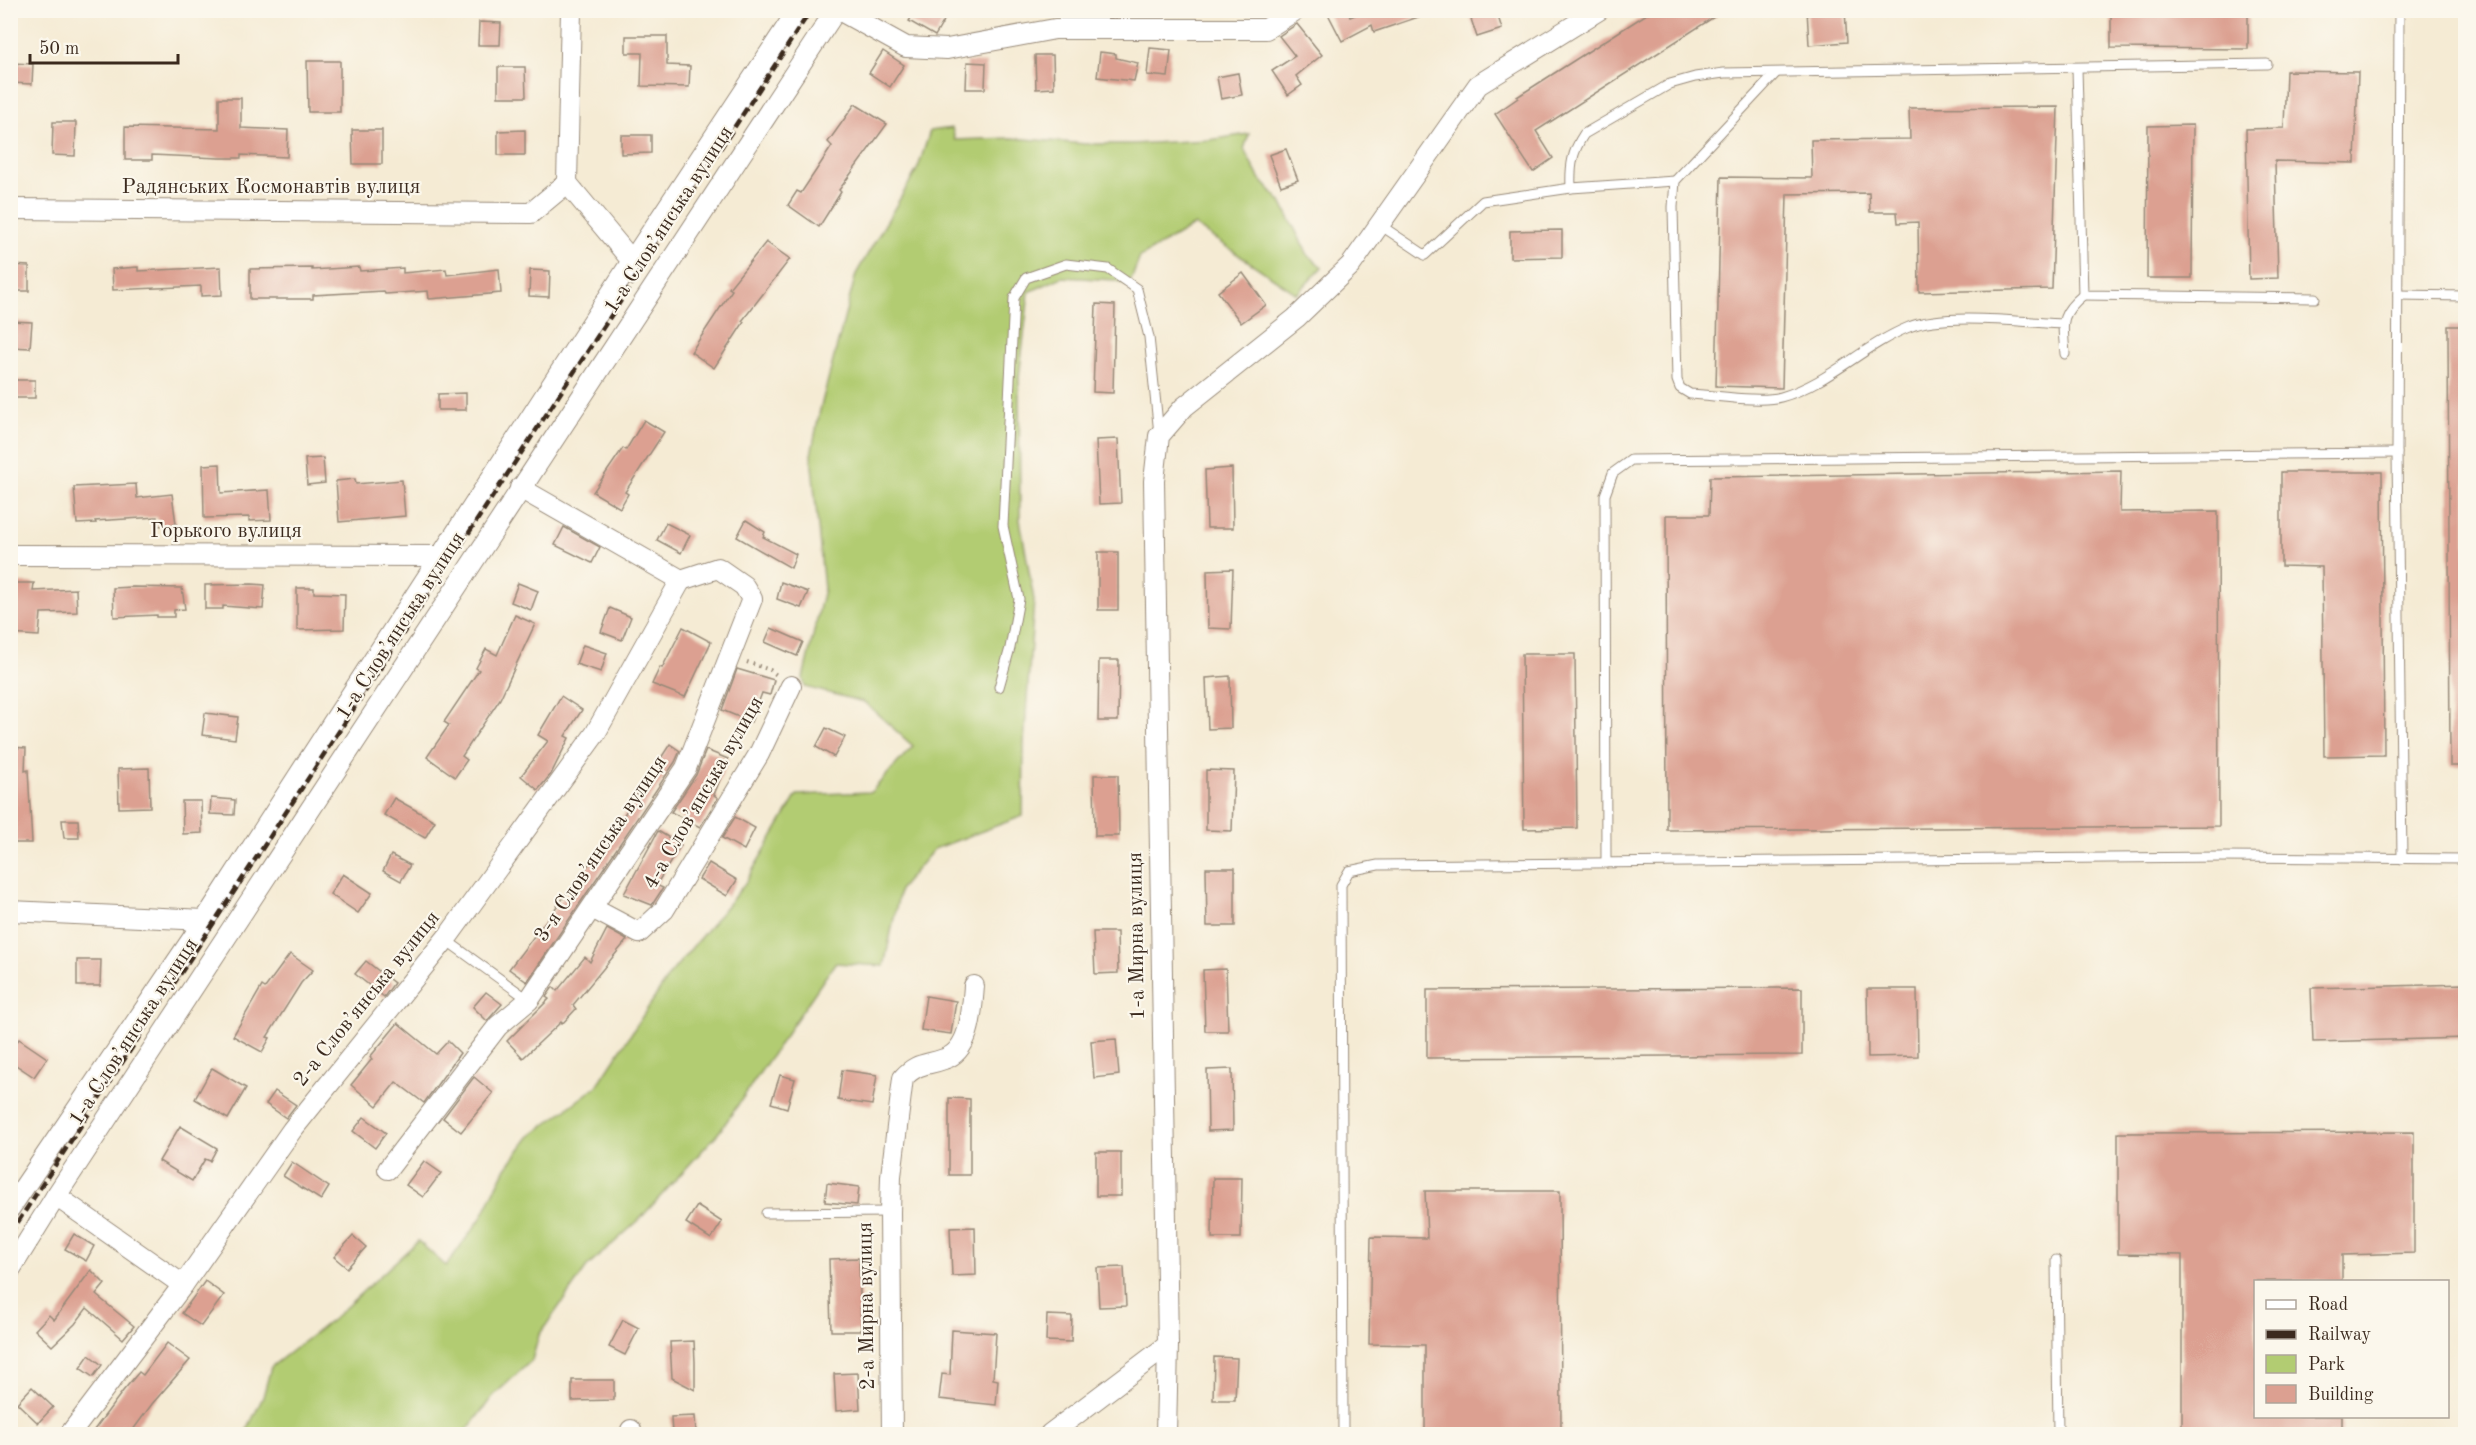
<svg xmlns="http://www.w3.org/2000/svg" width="2476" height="1445" viewBox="0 0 2476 1445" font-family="'Old Standard TT',serif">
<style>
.green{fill:#b2cc72;stroke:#767b48;stroke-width:1.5}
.building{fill:#dca091}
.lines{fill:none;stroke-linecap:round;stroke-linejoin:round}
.service-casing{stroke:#988a79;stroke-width:11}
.minor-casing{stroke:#988a79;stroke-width:22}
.path{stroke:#988a79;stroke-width:4;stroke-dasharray:1.5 4.5;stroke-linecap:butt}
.service{stroke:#fff;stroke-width:9}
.minor{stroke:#fff;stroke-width:20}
.rail{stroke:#3b2a1e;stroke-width:4.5;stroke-dasharray:9 4.5;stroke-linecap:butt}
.labels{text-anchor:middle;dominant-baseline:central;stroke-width:4.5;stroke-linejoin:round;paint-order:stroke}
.street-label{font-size:21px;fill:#3b2a1e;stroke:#fbf7ec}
</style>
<rect width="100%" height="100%" fill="#fbf7ec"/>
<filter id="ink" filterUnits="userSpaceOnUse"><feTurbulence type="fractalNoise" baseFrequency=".0167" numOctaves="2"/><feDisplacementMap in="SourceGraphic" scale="12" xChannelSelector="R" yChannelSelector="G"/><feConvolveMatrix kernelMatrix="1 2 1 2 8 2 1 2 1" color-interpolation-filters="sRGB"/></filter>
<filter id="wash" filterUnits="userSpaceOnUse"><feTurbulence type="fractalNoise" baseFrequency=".008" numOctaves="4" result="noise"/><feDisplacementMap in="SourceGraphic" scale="24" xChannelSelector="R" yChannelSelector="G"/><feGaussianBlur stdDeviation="1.35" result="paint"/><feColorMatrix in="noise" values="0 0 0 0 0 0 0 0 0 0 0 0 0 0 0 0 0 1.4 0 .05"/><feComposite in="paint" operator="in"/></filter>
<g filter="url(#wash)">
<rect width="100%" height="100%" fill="#f5ebd4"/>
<!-- green -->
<path class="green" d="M952,128L955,140L1012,138L1086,144H1132L1209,140L1249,134L1244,149L1259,178L1281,202L1308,255L1322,267L1297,294L1194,225L1140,257L1129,285L1115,280L1062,277L1029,292L1019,378L1020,520L1034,600L1024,743L1023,816L934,849L900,889L884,966L835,963L720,1131L638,1221L587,1267L539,1335L532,1360L493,1396L464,1434H245L263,1397L271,1367L333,1319L418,1241L446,1266L481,1218L506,1168L529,1137L597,1086L670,974L744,885L797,795L871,792L913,746L864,702L805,687L803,678L824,589L811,455L820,410L856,274L918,168L930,131Z"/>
<g id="blocks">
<!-- building -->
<g class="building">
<path d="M916,10H950L935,36L909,21Z"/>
<path d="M1326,10H1347L1350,17L1367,10H1429L1430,13L1374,32L1372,25L1342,41Z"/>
<path d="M1468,10H1496L1502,29L1477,37Z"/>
<path d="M1653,10H1725L1536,131L1553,158L1533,172L1495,114L1518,98L1517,97Z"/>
<path d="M1807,10H1845L1847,42L1809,45Z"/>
<path d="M2111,10H2248V49L2111,48Z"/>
<path d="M479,22L501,23L500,45H478Z"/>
<path d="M1297,24L1322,55L1296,76L1302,85L1288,95L1272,71L1295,56L1279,36Z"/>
<path d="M626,36H667V65L690,66L689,87L641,86L642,53H626Z"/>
<path d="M1150,48L1171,50L1168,77L1147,75Z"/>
<path d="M883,51L904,65L890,87L869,73Z"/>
<path d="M1100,52L1116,54V58L1138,63L1134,81L1097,77Z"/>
<path d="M1035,55H1053L1054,88L1036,89Z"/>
<path d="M307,61H340V112H308Z"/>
<path d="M967,62L986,63L985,89H966Z"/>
<path d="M10,63L33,64L32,84L10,83Z"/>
<path d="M498,67H525L526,97H498Z"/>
<path d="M2286,71L2358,72L2355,163L2275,161L2278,278L2249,279L2246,129L2284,128Z"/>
<path d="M1238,73L1242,95L1221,99L1217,77Z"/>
<path d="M219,98H241V128L288,130L287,157L241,155V158H219L152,155V160H125V127L219,129Z"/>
<path d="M855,104L887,124L839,190L841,192L819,227L788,205L797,191L801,193L815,172L832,146L828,142Z"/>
<path d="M2058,107L2052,289L1919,292L1918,222L1898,223L1897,212H1870L1869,193L1787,194L1782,388L1716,386L1721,177L1812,178L1811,140L1910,139L1909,108Z"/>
<path d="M53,122H76L75,156L52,155Z"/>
<path d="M2193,125L2192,278H2147L2148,126Z"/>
<path d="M352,130H382V164H353Z"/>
<path d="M525,130V155H498V131Z"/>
<path d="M621,135H651V153L621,154Z"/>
<path d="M1286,149L1298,180L1281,186L1269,155Z"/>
<path d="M1562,230V257L1510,258V231Z"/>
<path d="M766,242L790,259L742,321L744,322L714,368L691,352L732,290L729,288Z"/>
<path d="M10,265L29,266V291H10Z"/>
<path d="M138,267V271L221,267L222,295L201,296V286L113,290L112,269Z"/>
<path d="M359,267L360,271L403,268V273L446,269L447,275L499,269L501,293L429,299L428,291L385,294L384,291L313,295V299H250V269L312,268V270Z"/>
<path d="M530,270L550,271L549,297L529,296Z"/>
<path d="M1243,273L1266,305L1241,323L1218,292Z"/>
<path d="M1096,304L1115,305L1113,393L1093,392Z"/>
<path d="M10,321L32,322L30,348L10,347Z"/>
<path d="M2448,326H2466V766H2450Z"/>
<rect x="10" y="380" width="25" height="18"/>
<path d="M466,393V410H438V394Z"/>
<path d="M644,420L664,432L625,492L628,494L620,508L593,492L623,448L626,450Z"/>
<path d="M1118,439L1121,503L1099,504L1096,440Z"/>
<path d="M323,458L325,483L307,485L305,459Z"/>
<path d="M220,464L221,493L269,490L271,520L249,521V517L204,518L203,465Z"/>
<path d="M1232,468L1233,528H1207L1205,470Z"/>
<path d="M2121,471L2120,512L2218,511L2219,826L1667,830L1666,515H1709L1710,477Z"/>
<path d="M2281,472H2382L2384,755L2324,756L2322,567L2281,566Z"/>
<path d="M355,479L356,484L402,480L405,516L339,522L336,481Z"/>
<path d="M136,484L137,498L172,494L176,524L158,526L157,517L95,521L96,523L77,524L74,487Z"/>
<path d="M746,520L765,532L763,537L796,554L791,568L737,537Z"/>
<path d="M666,523L690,535L681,553L657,540Z"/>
<path d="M564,527L600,547L592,563L555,545Z"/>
<rect x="1098" y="552" width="20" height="58"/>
<path d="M1233,569L1231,629L1208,628L1207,570Z"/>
<path d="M781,582L808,592L801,608L777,599Z"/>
<path d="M10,583H34L33,591L76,589L77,612L41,613L39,636L10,634Z"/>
<path d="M518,583L538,591L531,610L511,602Z"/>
<path d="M252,584L265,585L263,609L223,606V609H205V585Z"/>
<path d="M133,587L182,588L185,609L174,610V617H157V615L114,617L113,588Z"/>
<path d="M297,588H314V593L345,594L344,629L297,630Z"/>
<path d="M610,608L631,617L622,640L601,632Z"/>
<path d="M515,615L535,624L500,699L462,756L467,760L455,777L427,757L449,725L444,722L479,670L476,668L486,649L497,655Z"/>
<path d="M683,627L711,642L685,697L652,684L660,667L662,668Z"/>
<path d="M771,628L803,642L797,656L765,642Z"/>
<path d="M583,645L607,653L601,672L576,664Z"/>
<path d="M1522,654H1575L1577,828L1524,829Z"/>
<path d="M1099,660H1119L1118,721H1098Z"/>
<path d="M737,669L774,680L770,695L762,693L751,722L722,710Z"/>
<path d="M1230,676L1231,728L1208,729L1206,678Z"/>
<path d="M561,696L582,710L565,736L569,738L551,774L538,790L521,776L548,741L538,735Z"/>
<path d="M205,713L238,717L235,739L202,735Z"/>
<path d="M826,728L845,737L834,757L816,747Z"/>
<path d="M670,744L680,751L675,762L527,982L509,969L609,838Z"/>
<path d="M10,747L26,748L25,771L28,770L32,843H10Z"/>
<path d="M706,750L728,759L714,795L718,798L700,827L671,812L696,775Z"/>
<path d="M149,768L150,807L119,808L118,769Z"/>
<path d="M1206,770L1234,771L1232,831L1206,830Z"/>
<path d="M1094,775H1118L1119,836H1095Z"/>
<path d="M211,798L235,800L234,815L210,814Z"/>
<path d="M394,798L435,821L425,838L384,815Z"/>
<path d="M182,801H201L202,833L183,834Z"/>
<path d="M735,817L755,828L744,850L722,838Z"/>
<path d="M62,820H78L79,838H64Z"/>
<path d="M658,831L681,845L656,885L663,888L652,905L624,894Z"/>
<path d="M391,855L410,865L401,881L383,871Z"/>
<path d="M709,863L737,880L727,896L699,879Z"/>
<path d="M1206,868H1235V926H1207Z"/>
<path d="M343,874L372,893L358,913L330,894Z"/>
<path d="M607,929L627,940L573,1005L576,1009L562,1024L561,1022L523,1058L507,1041L549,999L546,997L553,987L557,991L585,957L590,962Z"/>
<path d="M1093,932H1117L1118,973L1095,974Z"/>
<path d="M290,954L313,970L301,983L267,1037L270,1038L262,1052L233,1036L262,986L265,988Z"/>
<path d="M77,960H101L100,986H77Z"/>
<path d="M366,961L394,983L384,997L355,974Z"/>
<path d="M1226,969L1228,1031H1205L1203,970Z"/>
<path d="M2466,984V1038L2313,1042L2311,988Z"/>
<path d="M1802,988V1055L1427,1058V990Z"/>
<path d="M1867,989H1917L1918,1056L1868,1057Z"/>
<path d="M486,992L502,1004L487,1021L473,1007Z"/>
<path d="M926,996L956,1001L951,1034L921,1030Z"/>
<path d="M398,1023L436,1054L448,1041L460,1053L424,1103L396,1082L377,1106L351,1085L372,1059L370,1057Z"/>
<path d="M19,1039L47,1058L34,1077L10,1061V1051Z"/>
<path d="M1116,1039L1119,1075L1094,1078L1091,1041Z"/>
<path d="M212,1068L246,1088L228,1119L195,1099Z"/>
<path d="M1232,1069L1233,1130L1208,1131L1207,1070Z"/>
<path d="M842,1070L877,1075L872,1105L838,1100Z"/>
<path d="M780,1075L795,1079L787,1108L771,1103Z"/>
<path d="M474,1077L493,1093L461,1132L443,1118Z"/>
<path d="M275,1091L296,1105L286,1118L266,1104Z"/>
<path d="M949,1098L970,1099V1175H949Z"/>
<path d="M364,1117L386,1133L375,1148L353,1131Z"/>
<path d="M180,1126L217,1148L210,1161L205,1159L192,1181L159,1161Z"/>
<path d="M2414,1132V1253L2342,1255V1281H2256V1416H2342V1434H2182V1255L2118,1254V1133Z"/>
<rect x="1096" y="1152" width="25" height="44"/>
<path d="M424,1161L441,1173L423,1197L406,1185Z"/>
<path d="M292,1162L329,1187L321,1200L283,1176Z"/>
<path d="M1213,1178H1242L1241,1238H1212Z"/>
<path d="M827,1183L859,1187L857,1205L825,1202Z"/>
<path d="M1425,1191H1560L1561,1434H1425V1345L1369,1344L1371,1237L1427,1238Z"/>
<path d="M697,1206L722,1222L711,1239L686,1223Z"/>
<path d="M975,1227L976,1275L952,1276L950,1228Z"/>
<path d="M74,1234L94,1246L86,1261L65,1249Z"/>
<path d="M353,1236L366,1247L347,1268L334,1257Z"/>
<path d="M859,1258L861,1331H831L829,1259Z"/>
<path d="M1124,1267L1126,1306L1099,1307L1097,1268Z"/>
<path d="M91,1270L105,1284L96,1295L134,1326L123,1339L87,1308L75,1324L52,1346L35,1330L49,1315L54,1320Z"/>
<path d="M205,1281L224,1295L201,1326L182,1313Z"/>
<path d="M1047,1315L1072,1316L1071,1342L1046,1341Z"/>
<path d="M623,1320L639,1328L625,1355L609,1347Z"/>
<path d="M952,1330L996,1333L993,1379L998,1380L996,1405L939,1399L942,1374L950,1375Z"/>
<path d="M694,1341L695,1362V1390L672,1378L670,1342Z"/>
<path d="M167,1343L190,1360L152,1404L130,1434H91L123,1391L139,1372L143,1375Z"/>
<path d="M89,1355L102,1365L93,1377L80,1368Z"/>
<path d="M1214,1357L1237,1358L1235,1400H1213Z"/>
<path d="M858,1373L860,1409L836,1411L834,1374Z"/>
<path d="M572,1380H614V1400L572,1401Z"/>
<path d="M32,1387L53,1407L38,1423L17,1403Z"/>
<path d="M695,1416L696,1434H672L671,1417Z"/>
</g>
</g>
</g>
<g filter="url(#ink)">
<use href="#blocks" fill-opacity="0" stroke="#988a79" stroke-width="1.5"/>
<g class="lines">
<!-- service casing -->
<g class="service-casing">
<g id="service">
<path d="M2399,10L2397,453L2402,859"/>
<path d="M2077,68L2083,295L2315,298"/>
<path d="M1776,73L1675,181L1673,207L1677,380L1680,388L1690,394C1714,395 1759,403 1781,397C1828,384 1864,345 1909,327C1944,312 2023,322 2063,324"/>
<path d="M1675,181L1571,188C1570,166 1572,152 1584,134L1670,84L1695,77L1724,73L2267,64"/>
<path d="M1380,225L1425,255L1483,201L1571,188"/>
<path d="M2398,295L2466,296"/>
<path d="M2065,354C2063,324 2058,316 2083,295"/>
<path d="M999,687L1010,648L1019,599L1003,526L1014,298L1026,278L1066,264L1108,269L1137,289L1149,337L1159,434"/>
<path d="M1606,863L1605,495L1613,473L1631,460L2397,453"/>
<path d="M446,940L529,1000"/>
<path d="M766,1213L890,1212"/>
<path d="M2056,1260L2058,1434"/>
<path d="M1343,1434L1341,885L1349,871L1378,865L2221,857L2466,859"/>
</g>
</g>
<!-- minor casing -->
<g class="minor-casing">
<g id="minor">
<path d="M839,10L906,47L947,49L1055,29H1266L1296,10"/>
<path d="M567,183L571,10"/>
<path d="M10,209L531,213L567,183"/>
<path d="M632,261L798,10"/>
<path d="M10,555L441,556"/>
<path d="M592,908L639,933L664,910L759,754L791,686"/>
<path d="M10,911L205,920"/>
<path d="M388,1169L498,1026L529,1000L686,768L752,599L744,586L718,568L681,580L520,488"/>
<path d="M56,1196L183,1285"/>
<path d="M10,1208L205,920L632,261L567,183"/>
<path d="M10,1270L56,1196L836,10"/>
<path d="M631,1430V1434"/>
<path d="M70,1434L183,1285L292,1130L449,935L595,734L681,580"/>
<path d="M892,1434L890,1212L891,1176L903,1078C918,1062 925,1066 944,1059C971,1051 972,1009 974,986"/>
<path d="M1050,1434L1168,1345"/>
<path d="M1166,1434L1168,1345L1154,481L1159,436L1184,407L1296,318L1351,265L1478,85L1599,10"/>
</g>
</g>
<!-- path -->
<path class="path" d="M747,662L770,670L778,676"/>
<!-- service -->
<use href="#service" class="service"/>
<!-- minor -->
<use href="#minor" class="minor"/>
<!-- rail -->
<path class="rail" d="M10,1234L811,10"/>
</g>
</g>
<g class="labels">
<!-- street labels -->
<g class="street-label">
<text x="271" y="187">Радянських Космонавтів вулиця</text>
<text transform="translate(669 220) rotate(-57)">1-а Слов’янська вулиця</text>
<text x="226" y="531">Горького вулиця</text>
<text transform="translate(401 626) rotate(-57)">1-а Слов’янська вулиця</text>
<text transform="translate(704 793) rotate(-60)">4-а Слов’янська вулиця</text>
<text transform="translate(601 849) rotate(-56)">3-я Слов’янська вулиця</text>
<text transform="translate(1137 936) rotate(-91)">1-а Мирна вулиця</text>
<text transform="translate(367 999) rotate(-51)">2-а Слов’янська вулиця</text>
<text transform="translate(134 1032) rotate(-57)">1-а Слов’янська вулиця</text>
<text transform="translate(867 1306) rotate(-91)">2-а Мирна вулиця</text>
</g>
</g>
<!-- margin -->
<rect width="2476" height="1445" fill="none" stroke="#fbf7ec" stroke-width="36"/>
<!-- legend -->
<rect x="2254" y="1280" width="195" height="138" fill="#fbf7ec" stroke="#aea59a" stroke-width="1.5"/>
<rect x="2266" y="1300" width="30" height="9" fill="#ffffff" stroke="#aea59a" stroke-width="1.5"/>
<text x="2308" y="1310" font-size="18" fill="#3b2a1e">Road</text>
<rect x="2266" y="1330" width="30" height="9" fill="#3b2a1e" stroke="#aea59a" stroke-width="1.5"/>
<text x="2308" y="1340" font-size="18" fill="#3b2a1e">Railway</text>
<rect x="2266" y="1355" width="30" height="18" fill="#b2cc72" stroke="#aea59a" stroke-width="1.5"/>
<text x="2308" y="1370" font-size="18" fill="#3b2a1e">Park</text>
<rect x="2266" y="1385" width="30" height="18" fill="#dca091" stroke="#aea59a" stroke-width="1.5"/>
<text x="2308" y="1400" font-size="18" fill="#3b2a1e">Building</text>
<!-- scale -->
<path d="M30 54v9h148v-9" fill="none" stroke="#3b2a1e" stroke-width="3"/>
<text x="39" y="54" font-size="18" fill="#3b2a1e" stroke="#fbf7ec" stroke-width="4.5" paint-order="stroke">50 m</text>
</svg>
